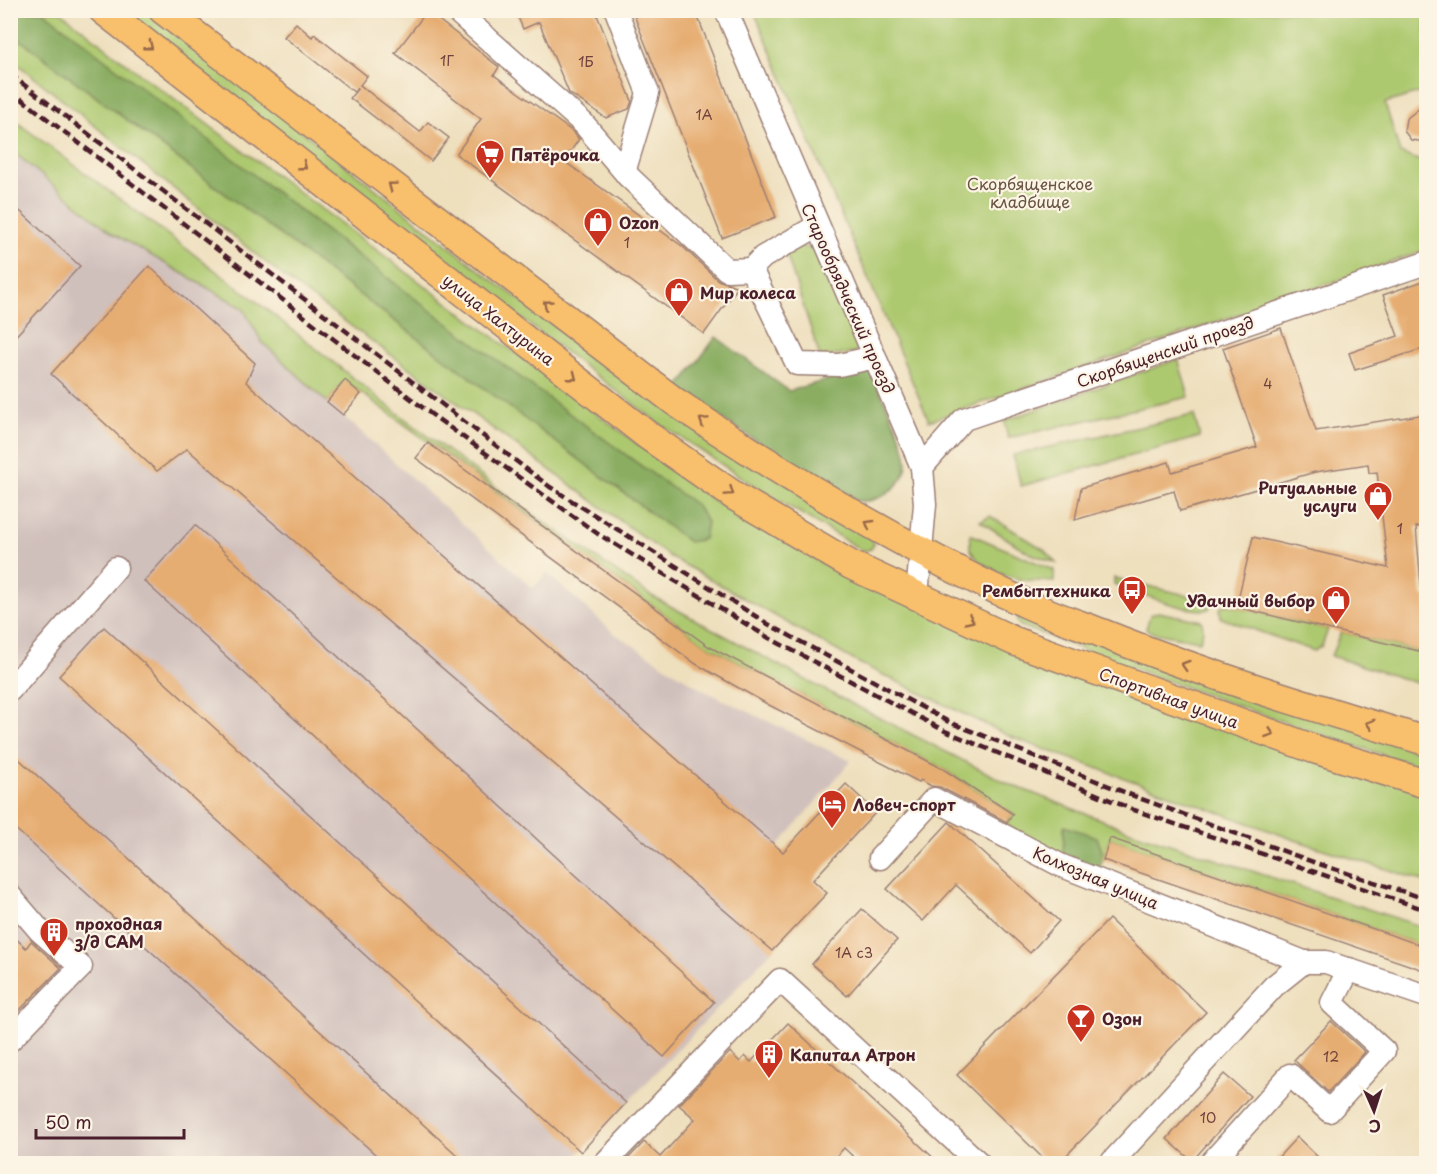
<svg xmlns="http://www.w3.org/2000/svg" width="1437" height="1174" viewBox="0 0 1437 1174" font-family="'Playpen Sans',sans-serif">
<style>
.industrial{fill:#d0c0bc}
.green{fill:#adc970;stroke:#7c744e;stroke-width:1.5;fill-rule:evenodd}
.forest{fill:#8aad62;stroke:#6a6646;stroke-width:1.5}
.building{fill:#e6ad72}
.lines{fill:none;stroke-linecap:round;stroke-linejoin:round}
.minor-casing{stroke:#9c7f74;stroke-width:25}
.major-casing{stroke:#9c7f74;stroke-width:31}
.minor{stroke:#fff;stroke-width:22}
.major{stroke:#f8bf6c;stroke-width:28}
.rail{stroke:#4a1f2b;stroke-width:4.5;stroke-dasharray:9 4.5;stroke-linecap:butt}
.oneway{stroke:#986748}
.labels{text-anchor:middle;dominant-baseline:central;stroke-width:4.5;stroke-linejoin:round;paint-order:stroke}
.number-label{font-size:14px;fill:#71423d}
.poi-label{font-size:16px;font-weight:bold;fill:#4a1f2b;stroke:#fcf5e5;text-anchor:start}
.park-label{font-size:16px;fill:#685240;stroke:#fcf5e5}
.street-label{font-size:16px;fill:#4a1f2b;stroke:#fcf5e5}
</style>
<rect width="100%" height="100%" fill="#fcf5e5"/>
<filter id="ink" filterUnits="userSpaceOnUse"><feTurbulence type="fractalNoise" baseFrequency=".0167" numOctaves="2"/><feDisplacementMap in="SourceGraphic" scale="12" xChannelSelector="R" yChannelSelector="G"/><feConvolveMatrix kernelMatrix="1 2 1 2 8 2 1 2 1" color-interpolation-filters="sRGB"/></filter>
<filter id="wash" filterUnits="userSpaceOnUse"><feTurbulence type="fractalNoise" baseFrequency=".008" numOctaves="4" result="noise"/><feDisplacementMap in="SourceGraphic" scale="24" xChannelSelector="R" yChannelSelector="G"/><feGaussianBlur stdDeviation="1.35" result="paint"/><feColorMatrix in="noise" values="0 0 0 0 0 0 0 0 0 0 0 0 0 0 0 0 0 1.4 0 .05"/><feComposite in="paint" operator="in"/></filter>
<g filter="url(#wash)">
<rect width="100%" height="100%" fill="#eedfbd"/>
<!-- industrial -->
<path class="industrial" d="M10,150L112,233L243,308L262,342L533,588L547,573L615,634L703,690L851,761L777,847L827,893L570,1163H11Z"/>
<!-- green -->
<g class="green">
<path d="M10,11H60L132,68L710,498L855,582L1426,789V882L1295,840L1011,737L857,662L669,556L293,284L11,59Z"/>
<path d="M117,11H148L491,279L671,410L871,537L874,544L871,549L863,551L750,483L660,424Z"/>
<path d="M754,11H1426V91L1385,103L1400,153L1426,163V250L929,421Z"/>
<path d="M10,117L251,297L396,412L524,508L650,595L817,686L1009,784L1130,831L1426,928V947L1110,838L1098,874L1002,830L1013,814L943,769L708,646L345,381L327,402L262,342L243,308L112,233L11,150ZM1064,845L1094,868L1063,856Z"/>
<path d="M798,246L816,249L859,345L855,353L820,357L786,253Z"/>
<path d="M1178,359L1189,397L1008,438L1004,421Z"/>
<path d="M1194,415L1200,437L1021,486L1013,455Z"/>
<path d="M990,516L1045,550L1056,563L1029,553L980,521Z"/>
<path d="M970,534L1054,570V582L1023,580L1004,575L980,562L970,550Z"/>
<path d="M1114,578L1203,599L1210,603L1209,609C1189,615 1136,591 1114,584Z"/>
<path d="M1227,604L1236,607L1328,629L1322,646L1314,651L1221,618L1220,608Z"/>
<path d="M1021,612L1426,754V768C1289,726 1154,677 1019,625L1017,619Z"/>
<path d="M1158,612L1202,621L1203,630L1200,641L1153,633L1146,629L1150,615Z"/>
<path d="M1341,632L1426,653V686L1331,656Z"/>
</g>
<!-- forest -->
<g class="forest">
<path d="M10,11H43C258,179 473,347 696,505L707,522L704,539L689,542L11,33Z"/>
<path d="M716,337L789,391L869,368C878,388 908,444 907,464C906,476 896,488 886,494C869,504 860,502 842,497L677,389Z"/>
<path d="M1064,826L1097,837L1102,851L1098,866L1094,868L1063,856Z"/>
</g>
<g id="blocks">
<!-- building -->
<g class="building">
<path d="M515,10H595L632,101L629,109L606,118L569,93L539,22L523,29Z"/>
<path d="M632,10H695L776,217L722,238Z"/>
<path d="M427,11L499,67L494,75L573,132L579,139L564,161L682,246L718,280L738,287L704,334L456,154L481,119L395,53Z"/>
<path d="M296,23L312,37L314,34L367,76L360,85L420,132L428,122L449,138L431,161L350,98L358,88L354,92L284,37Z"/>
<path d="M1426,103V142L1411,140L1404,131L1406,119Z"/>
<path d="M10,202L80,266L10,342Z"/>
<path d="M149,266L255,363L246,382L783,852L846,784L876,812L813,880L827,893L772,951L187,449L157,471L51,374Z"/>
<path d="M1426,280V348L1355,370L1349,353L1398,336L1383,295Z"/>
<path d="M1281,328L1316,431L1426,414V526L1416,527L1422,596L1426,597V619L1419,651L1236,607L1253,537L1388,568L1377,472L1369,473L1368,464L1315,472L1180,511L1174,491L1075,520L1081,488L1169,462L1172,472L1257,447L1223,348Z"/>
<path d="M345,380L361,394L343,415L327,402Z"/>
<path d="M428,443L708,646L943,769L1013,814L1007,822L940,787L931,786L921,780L919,782L769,705L696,664L416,458Z"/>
<path d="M195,525L714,1002L664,1057L144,581Z"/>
<path d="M104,627L626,1103L581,1152L59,676Z"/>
<path d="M10,751L467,1164H386L10,824Z"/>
<path d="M949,822L1059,921L1030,953L956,885L923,921L887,889Z"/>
<path d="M1110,838L1426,947V971L1103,860Z"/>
<path d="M862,909L897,940L847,996L812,964Z"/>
<path d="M1109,919L1206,1012L1058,1164H1049L957,1075Z"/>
<path d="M10,933L26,948L31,941L61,968L10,1020Z"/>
<path d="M1331,1021L1365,1052L1328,1092L1294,1060Z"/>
<path d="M788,1023L940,1164H861L844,1148L829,1164H623L644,1142L660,1157L695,1119L679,1105L730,1052L740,1062L745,1056L751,1062Z"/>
<path d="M1224,1074L1250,1096L1192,1161L1167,1139Z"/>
<path d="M1297,1137L1325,1164H1272Z"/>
</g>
</g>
</g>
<g filter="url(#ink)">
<use href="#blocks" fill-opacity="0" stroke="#9c7f74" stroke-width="1.5"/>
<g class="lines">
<!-- minor casing -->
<g class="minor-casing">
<g id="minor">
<path d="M455,10L583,123L628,176L727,270L751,269L797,364L839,365L875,357"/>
<path d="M616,10L648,93L625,169L628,176"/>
<path d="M726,10L922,467L925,504L917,596"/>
<path d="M751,269L763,257L817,226"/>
<path d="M922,467L964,419L1426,263"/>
<path d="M10,690L116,568"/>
<path d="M880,858L934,799L1060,865L1304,962H1326L1426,996"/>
<path d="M10,896L40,931L81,967L10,1040"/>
<path d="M604,1164L780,980L980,1164"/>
<path d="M1110,1164L1274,986L1304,962"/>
<path d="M1210,1164L1290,1075L1329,1111L1384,1051L1332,1003L1349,969"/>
</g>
</g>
<!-- major casing -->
<g class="major-casing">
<g id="major">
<path d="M103,10L647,435L736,497L851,565L1014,641L1314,749L1426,784"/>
<path d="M163,10L674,401C787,478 903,547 1027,604C1051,615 1075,623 1099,632C1206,675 1316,708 1426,741"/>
</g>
</g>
<!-- minor -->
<use href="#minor" class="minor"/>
<!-- major -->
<use href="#major" class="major"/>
<!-- rail -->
<g class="rail">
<path d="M10,74L550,487L768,624L949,722L1139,798L1316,863L1426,899"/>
<path d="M10,90L431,414L598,534L769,638L945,731L1134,810L1426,910"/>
</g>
</g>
<!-- one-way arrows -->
<defs><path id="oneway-chevron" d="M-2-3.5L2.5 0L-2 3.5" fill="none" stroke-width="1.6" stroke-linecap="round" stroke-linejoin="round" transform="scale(1.5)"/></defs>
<g class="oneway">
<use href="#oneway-chevron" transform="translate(149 46) rotate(38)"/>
<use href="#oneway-chevron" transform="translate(303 166) rotate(38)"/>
<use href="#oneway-chevron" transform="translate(392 186) rotate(-143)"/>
<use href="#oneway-chevron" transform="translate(547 304) rotate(-143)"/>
<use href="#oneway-chevron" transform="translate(573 377) rotate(38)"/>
<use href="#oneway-chevron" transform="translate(703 421) rotate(-146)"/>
<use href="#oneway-chevron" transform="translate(730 492) rotate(34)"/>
<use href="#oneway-chevron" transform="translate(869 524) rotate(-150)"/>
<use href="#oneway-chevron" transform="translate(970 620) rotate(25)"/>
<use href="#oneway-chevron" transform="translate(1185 665) rotate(-162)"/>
<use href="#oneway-chevron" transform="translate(1370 724) rotate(-164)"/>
<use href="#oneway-chevron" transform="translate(1270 733) rotate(19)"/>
</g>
</g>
<!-- icons -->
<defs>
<g id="supermarket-pin" transform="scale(1.5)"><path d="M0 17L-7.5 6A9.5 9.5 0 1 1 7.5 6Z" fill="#c8321e" stroke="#fcf5e5"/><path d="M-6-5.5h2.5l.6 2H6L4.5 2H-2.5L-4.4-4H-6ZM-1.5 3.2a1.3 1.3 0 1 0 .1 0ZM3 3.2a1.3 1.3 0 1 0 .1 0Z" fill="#fff"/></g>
<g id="shop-pin" transform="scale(1.5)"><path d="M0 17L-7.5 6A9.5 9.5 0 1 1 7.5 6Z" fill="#c8321e" stroke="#fcf5e5"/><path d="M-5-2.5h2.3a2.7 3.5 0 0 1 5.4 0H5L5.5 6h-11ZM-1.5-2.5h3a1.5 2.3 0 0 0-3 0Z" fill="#fff"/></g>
<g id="bus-pin" transform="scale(1.5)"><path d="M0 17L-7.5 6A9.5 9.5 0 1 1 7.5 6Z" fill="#c8321e" stroke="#fcf5e5"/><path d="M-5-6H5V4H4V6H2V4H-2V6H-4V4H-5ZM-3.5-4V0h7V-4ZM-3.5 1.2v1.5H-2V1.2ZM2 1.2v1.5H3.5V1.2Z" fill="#fff"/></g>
<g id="hotel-pin" transform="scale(1.5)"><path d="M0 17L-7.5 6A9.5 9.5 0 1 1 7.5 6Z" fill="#c8321e" stroke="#fcf5e5"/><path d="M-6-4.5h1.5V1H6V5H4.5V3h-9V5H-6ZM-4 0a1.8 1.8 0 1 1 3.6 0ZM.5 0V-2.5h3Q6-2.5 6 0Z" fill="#fff"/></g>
<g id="building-pin" transform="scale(1.5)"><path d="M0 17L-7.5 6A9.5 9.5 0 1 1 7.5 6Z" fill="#c8321e" stroke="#fcf5e5"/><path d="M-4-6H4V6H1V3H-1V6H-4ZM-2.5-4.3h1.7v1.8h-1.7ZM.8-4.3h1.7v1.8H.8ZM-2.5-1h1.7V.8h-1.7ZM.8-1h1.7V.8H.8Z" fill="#fff"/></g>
<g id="bar-pin" transform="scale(1.5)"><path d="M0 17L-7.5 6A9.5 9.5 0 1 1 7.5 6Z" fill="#c8321e" stroke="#fcf5e5"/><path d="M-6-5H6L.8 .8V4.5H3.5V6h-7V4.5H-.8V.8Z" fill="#fff"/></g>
</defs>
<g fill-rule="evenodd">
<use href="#supermarket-pin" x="490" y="154"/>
<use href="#shop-pin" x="598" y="222"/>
<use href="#shop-pin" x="679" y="292"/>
<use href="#shop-pin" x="1378" y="496"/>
<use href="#bus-pin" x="1132" y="590"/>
<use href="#shop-pin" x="1336" y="600"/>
<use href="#hotel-pin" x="832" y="804"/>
<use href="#building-pin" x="54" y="932"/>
<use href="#bar-pin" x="1081" y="1018"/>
<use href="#building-pin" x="769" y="1054"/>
</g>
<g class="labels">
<!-- number labels -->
<g class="number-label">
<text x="447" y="60">1Г</text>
<text x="586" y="61">1Б</text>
<text x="704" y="114">1А</text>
<text x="627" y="242">1</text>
<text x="1268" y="383">4</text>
<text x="1400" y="528">1</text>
<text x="854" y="952">1А с3</text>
<text x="1331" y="1056">12</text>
<text x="1208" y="1117">10</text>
</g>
<!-- poi labels -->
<g class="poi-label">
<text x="511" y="154">Пятёрочка</text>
<text x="619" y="222">Ozon</text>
<text x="700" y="292">Мир колеса</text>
<text x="1357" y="487" text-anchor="end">Ритуальные<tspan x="1357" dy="18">услуги</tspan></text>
<text x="1111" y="590" text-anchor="end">Рембыттехника</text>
<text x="1315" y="600" text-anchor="end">Удачный выбор</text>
<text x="853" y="804">Ловеч-спорт</text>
<text x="75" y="923">проходная<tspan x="75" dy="18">з/д САМ</tspan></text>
<text x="1102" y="1018">Озон</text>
<text x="790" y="1054">Капитал Атрон</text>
</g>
<!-- park labels -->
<g class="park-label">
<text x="1030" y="183">Скорбященское<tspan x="1030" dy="18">кладбище</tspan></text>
</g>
<!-- street labels -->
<g class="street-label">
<text transform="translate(849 298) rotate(66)">Старообрядческий проезд</text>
<text transform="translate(499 319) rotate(38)">улица Халтурина</text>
<text transform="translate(1165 351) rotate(-19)">Скорбященский проезд</text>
<text transform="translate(1169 697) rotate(20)">Спортивная улица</text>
<text transform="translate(1096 877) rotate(23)">Колхозная улица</text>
</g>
</g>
<!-- margin -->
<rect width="1437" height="1174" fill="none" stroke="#fcf5e5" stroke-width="36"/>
<!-- north arrow -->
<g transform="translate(1374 1111) rotate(177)" stroke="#fcf5e5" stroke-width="4.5" paint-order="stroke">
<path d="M0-4.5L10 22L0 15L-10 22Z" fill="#4a1f2b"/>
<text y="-9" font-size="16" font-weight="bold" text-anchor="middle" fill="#4a1f2b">С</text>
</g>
<!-- scale -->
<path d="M36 1129v9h148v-9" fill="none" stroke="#4a1f2b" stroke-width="3"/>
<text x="45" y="1129" font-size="18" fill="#4a1f2b" stroke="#fcf5e5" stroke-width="4.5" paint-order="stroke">50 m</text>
</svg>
